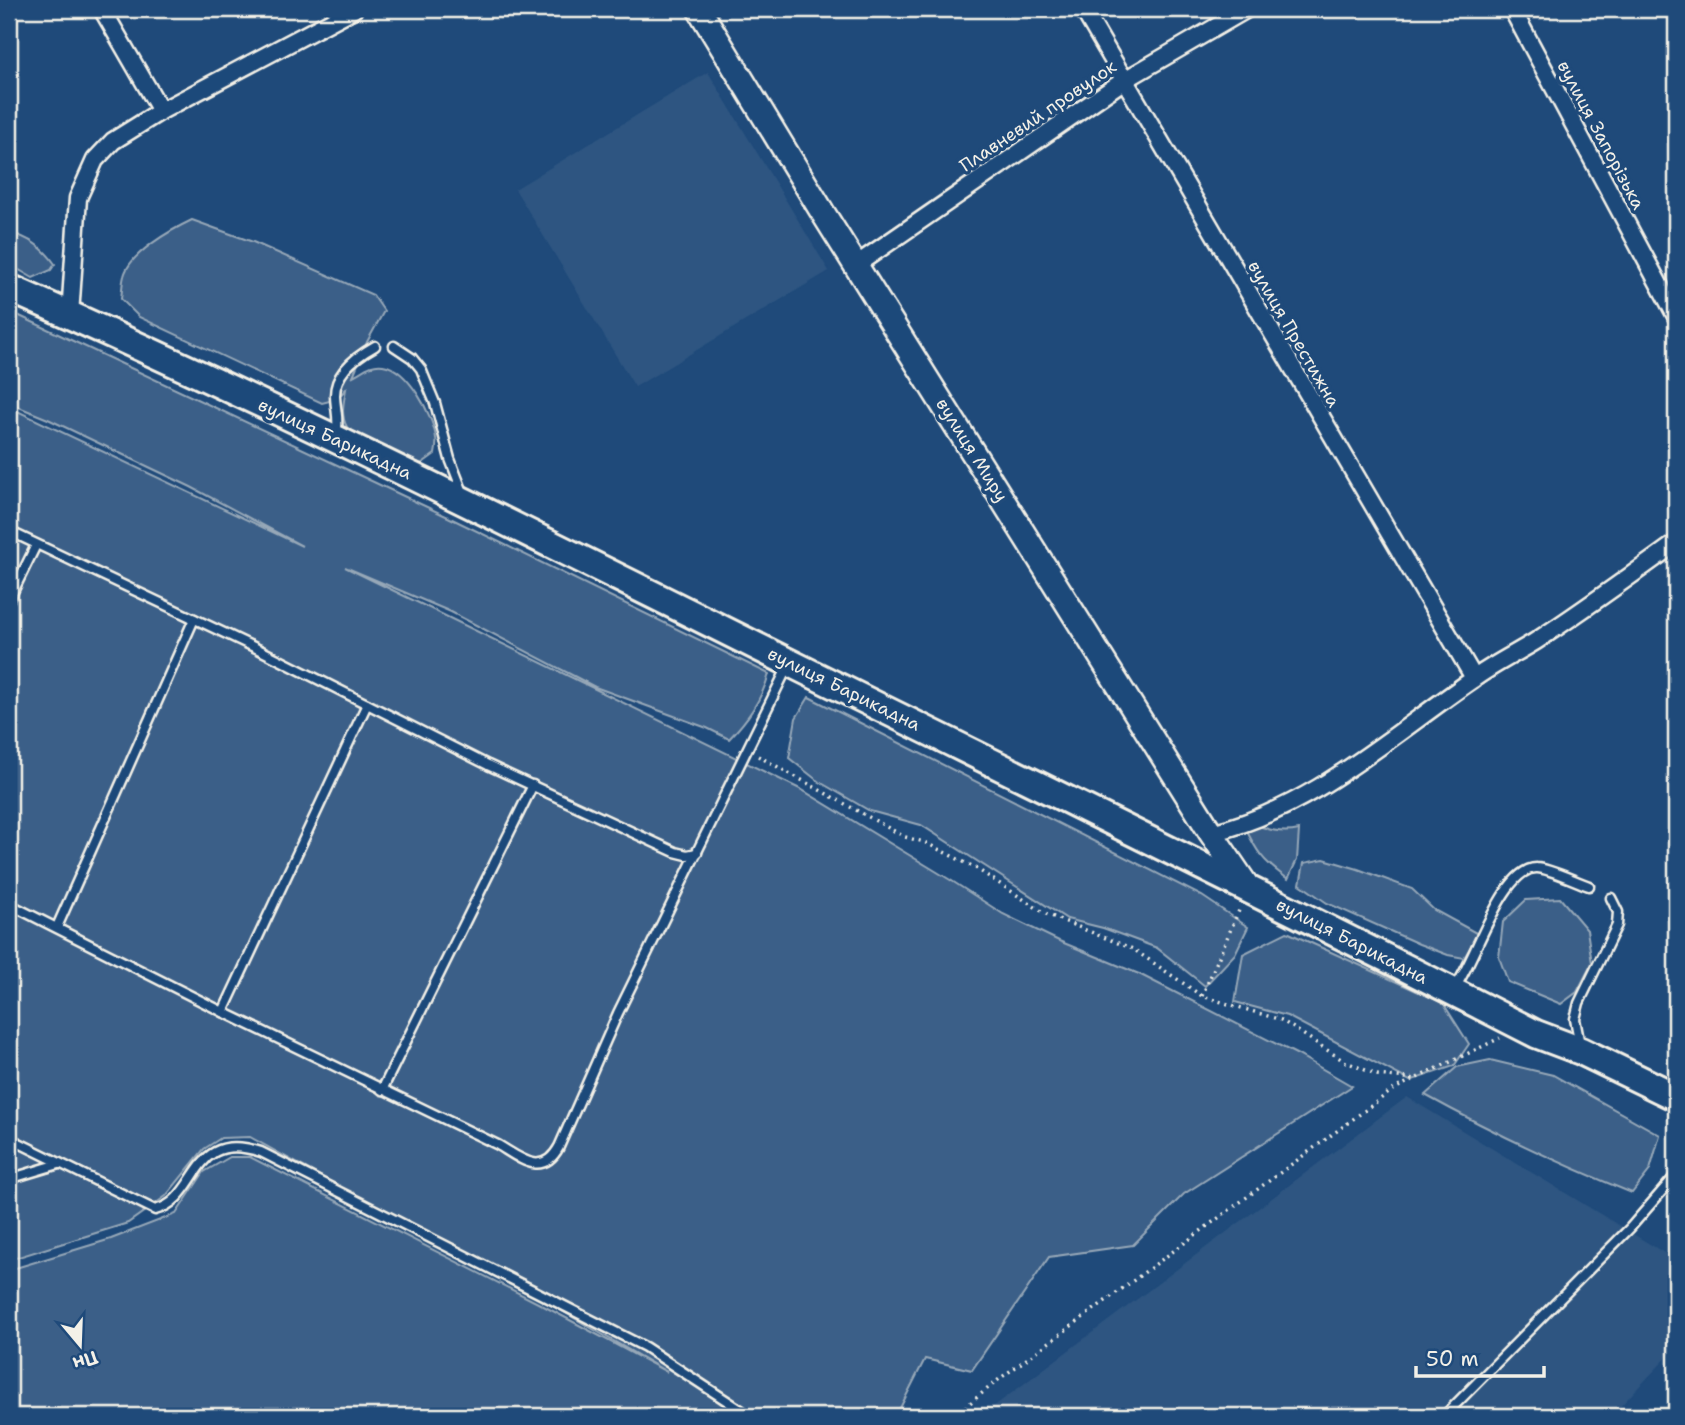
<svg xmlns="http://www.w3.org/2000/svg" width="1685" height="1425" viewBox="0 0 1685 1425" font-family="'Shantell Sans',sans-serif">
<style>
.built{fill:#2d5581}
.green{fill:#3a5f88;stroke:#97a8b8;stroke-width:2}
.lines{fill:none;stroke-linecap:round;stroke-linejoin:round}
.lane-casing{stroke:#f4f1e8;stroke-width:13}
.street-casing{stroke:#f4f1e8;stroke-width:21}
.secondary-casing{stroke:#f4f1e8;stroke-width:28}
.primary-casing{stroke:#f4f1e8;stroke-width:32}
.path{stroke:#f4f1e8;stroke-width:3.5;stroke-dasharray:2 5;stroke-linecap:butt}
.lane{stroke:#1f4a7a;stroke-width:8}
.street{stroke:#1f4a7a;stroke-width:16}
.secondary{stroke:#1f4a7a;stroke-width:23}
.primary{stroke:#1f4a7a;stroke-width:26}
.labels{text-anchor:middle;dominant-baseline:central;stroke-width:7;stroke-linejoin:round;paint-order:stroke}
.street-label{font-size:18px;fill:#f4f1e8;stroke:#1f4a7a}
</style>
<rect width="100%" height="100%" fill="#1f4a7a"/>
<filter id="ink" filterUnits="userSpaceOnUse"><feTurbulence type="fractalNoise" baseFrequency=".0143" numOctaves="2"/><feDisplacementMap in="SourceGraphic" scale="14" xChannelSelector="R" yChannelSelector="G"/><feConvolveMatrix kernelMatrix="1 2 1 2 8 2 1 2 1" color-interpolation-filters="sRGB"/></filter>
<g filter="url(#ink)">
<!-- built -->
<g class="built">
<path d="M708,72L829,271L635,387L515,189Z"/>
<path d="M1407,1097L1676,1260V1348L1611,1416H981Z"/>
</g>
<!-- green -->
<g class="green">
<path d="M192,220L253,242L373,295L384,311L367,342L353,376C363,371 371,363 383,365C408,369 433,415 436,438C437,443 436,449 435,454L421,464C406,457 354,438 347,427C340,415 344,401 346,389L337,399L322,403L139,317L121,299C122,292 122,283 124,276C130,253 171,230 192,220Z"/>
<path d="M9,232C29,238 43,247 55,264L51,270L33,278L9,264Z"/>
<path d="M9,311L446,516L769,674C761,701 748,719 729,739L707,728L595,687L451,612L345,567L802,790L952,881L1003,914L1059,941L1139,974L1298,1055L1352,1086L1184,1194L1133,1245L1049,1257L972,1370L925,1359L896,1416H750L707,1394L744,1416H9V1270L111,1239L176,1214L204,1172L230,1157H250L538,1303L667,1372L548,1303L250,1137L221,1138L204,1149L166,1196L128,1223L9,1260V407L302,546L191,487L48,419L9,403Z"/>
<path d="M809,697L1202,896L1248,927L1235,954L1205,986L1157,948L1103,928L1067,919L921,825L870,811L818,781L789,758L796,718Z"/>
<path d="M1250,822C1267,830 1281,834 1299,830L1297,860L1288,879C1263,862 1256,851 1244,825Z"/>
<path d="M1324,859L1358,869L1412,889L1434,910L1478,934L1464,958L1448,955L1419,944L1327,903L1300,884L1304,863Z"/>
<path d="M1560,898L1587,930L1592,963L1577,992L1561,1004L1508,982L1499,957L1503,922L1526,900Z"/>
<path d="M1287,932L1443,1003L1469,1044L1454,1066L1410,1081L1287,1016L1235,1002L1243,954Z"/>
<path d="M1490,1060L1553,1075L1660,1135L1650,1170L1632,1193C1560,1164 1492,1132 1425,1095L1457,1067Z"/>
</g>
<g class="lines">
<!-- lane casing -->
<g class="lane-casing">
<g id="lane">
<path d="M394,346L412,358L421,369L435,403L450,459L464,495"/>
<path d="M336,434C340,421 335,408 335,395C335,372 357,356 375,346"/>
<path d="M9,531L258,649L488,765L675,852L687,855L697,853"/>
<path d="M9,600L36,545"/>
<path d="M9,904L223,1012L498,1145C520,1158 542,1178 559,1147L618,1013L788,666"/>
<path d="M57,927L194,619"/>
<path d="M1454,989C1475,962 1502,867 1537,868C1548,868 1577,882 1589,886"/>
<path d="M223,1012L367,704"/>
<path d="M1580,1045L1575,1019L1579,1003L1617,925L1618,912L1611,898"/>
<path d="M382,1090L533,785"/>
<path d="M9,1138L155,1210C201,1199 189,1128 261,1152L645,1347L750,1416"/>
<path d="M9,1179L59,1164"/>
<path d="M1444,1416L1630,1228L1676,1175"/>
</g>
</g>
<!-- street casing -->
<g class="street-casing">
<g id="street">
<path d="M102,9L161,111"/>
<path d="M1083,9L1474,678"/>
<path d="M1512,9L1676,316"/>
<path d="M856,265L1123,81L1247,9"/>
<path d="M70,315L78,198L95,160L113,141L161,111L354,9"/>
<path d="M1211,833C1310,810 1389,737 1472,680C1492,665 1515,654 1536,641C1584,610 1630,576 1676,543"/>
</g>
</g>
<!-- secondary casing -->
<g class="secondary-casing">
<path id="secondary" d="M699,9L823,213L1211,833L1249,889"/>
</g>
<!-- primary casing -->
<g class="primary-casing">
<path id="primary" d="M9,288C272,404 529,533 786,661C1037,785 1288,907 1536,1034L1581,1051L1676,1097"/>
</g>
<!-- path -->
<g class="path">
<path d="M758,756L905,837L924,842L974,867L1046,914L1133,949L1202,996L1281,1020L1344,1061L1377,1075L1417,1079"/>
<path d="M1202,996L1240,908"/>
<path d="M954,1416L1002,1377L1394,1089L1500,1038"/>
</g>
<!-- lane -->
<use href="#lane" class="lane"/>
<!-- street -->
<use href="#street" class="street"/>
<!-- secondary -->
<use href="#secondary" class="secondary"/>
<!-- primary -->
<use href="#primary" class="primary"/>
</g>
</g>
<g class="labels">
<!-- street labels -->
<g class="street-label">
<text transform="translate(1038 116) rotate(-34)">Плавневий провулок</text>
<text transform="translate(1601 135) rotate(62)">вулиця Запорізька</text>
<text transform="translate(1294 334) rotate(60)">вулиця Престижна</text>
<text transform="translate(335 439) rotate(25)">вулиця Барикадна</text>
<text transform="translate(972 450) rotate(58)">вулиця Миру</text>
<text transform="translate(844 689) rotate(26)">вулиця Барикадна</text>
<text transform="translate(1352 941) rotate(27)">вулиця Барикадна</text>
</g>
</g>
<!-- margin -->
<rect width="1685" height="1425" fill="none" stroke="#1f4a7a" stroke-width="35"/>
<rect x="18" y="18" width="1650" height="1390" fill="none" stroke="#f4f1e8" stroke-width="2.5" filter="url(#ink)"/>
<!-- north arrow -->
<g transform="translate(80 1345) rotate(161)" stroke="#1f4a7a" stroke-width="5" paint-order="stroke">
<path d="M0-5L12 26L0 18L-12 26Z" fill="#f4f1e8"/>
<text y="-10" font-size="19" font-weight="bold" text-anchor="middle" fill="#f4f1e8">Пн</text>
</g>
<!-- scale -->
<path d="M1416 1366v10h128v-10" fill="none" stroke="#f4f1e8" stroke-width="3.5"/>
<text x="1426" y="1366" font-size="21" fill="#f4f1e8" stroke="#1f4a7a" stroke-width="5" paint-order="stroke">50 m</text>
</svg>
